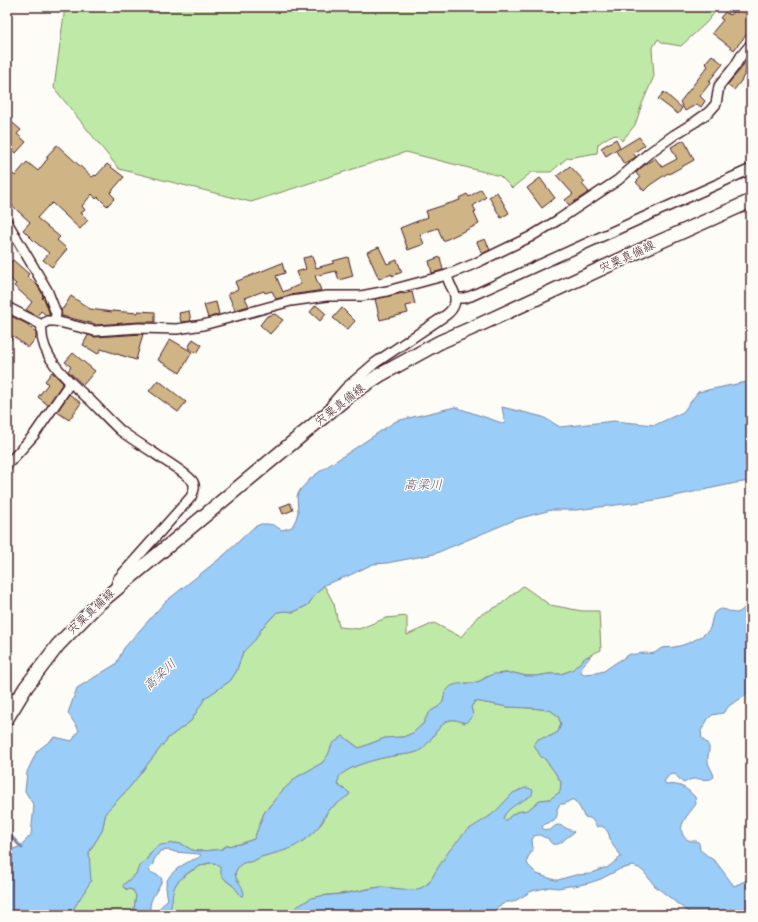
<svg xmlns="http://www.w3.org/2000/svg" width="758" height="922" viewBox="0 0 758 922" font-family="'Balsamiq Sans','Klee One',sans-serif">
<style>
.green{fill:#bfe9a6;stroke:#848468}
.water{fill:#9acdf7;stroke:#7a87a5;fill-rule:evenodd}
.lines{fill:none;stroke-linecap:round;stroke-linejoin:round}
.stream{stroke:#7a87a5;stroke-width:3}
.building{fill:#cfb485;stroke:#4a1f2b}
.minor-casing{stroke:#4a1f2b;stroke-width:12}
.secondary-casing{stroke:#4a1f2b;stroke-width:16}
.minor{stroke:#fdfcf7;stroke-width:9}
.secondary{stroke:#fdfcf7;stroke-width:13}
.labels{text-anchor:middle;dominant-baseline:central;stroke-width:3;stroke-linejoin:round;paint-order:stroke}
.street-label{font-size:12px;fill:#4a1f2b;stroke:#fdfcf7}
.water-label{font-size:13px;font-style:italic;fill:#625368;stroke:#fdfcf7}
</style>
<rect width="100%" height="100%" fill="#fdfcf7"/>
<filter id="ink" filterUnits="userSpaceOnUse"><feTurbulence type="fractalNoise" baseFrequency=".025" numOctaves="2"/><feDisplacementMap in="SourceGraphic" scale="8" xChannelSelector="R" yChannelSelector="G"/><feConvolveMatrix kernelMatrix="1 2 1 2 8 2 1 2 1" color-interpolation-filters="sRGB"/></filter>
<g filter="url(#ink)">
<!-- green -->
<g class="green">
<path d="M65,7H719L706,23L681,46L663,43L658,39L652,49L654,76L642,104L635,125L622,141L617,135L610,136L598,144L597,153L567,158L551,172H532L512,188L500,176L406,152L251,202L119,169L54,88Z"/>
<path d="M324,585L334,604L339,627L359,629L386,618L407,616V635L434,623L461,637L478,616L500,605L523,586L550,605L582,611H599L601,650L586,657L572,670L561,674H548L537,676H526L514,673H503L486,677L480,681L472,683H465L445,692L443,702L438,707L431,711L428,714L423,724L418,728L413,733L403,737L385,738L359,748L343,736L322,763L297,777L280,793L264,813L254,839L240,844L226,846L222,849L215,850L199,851L192,850L182,844L175,843L150,854L146,860L140,866L136,874L125,883V889L133,890L136,896L134,909V915H73L74,908L90,881L89,852L102,831L106,812L129,788L168,738L191,721L205,698L230,681L236,672L243,652L255,640L262,628L277,612L286,611L294,612L308,605L314,596Z"/>
<path d="M475,701L508,707L531,708L550,710L558,716L561,724L558,732L551,736L538,739L544,758L554,771L561,782L560,792L550,799L540,800L528,810L523,811L517,812L513,814L505,821L503,818C507,808 520,801 529,797L521,789C510,795 505,803 496,811C481,824 462,834 450,850C446,856 442,862 438,868C433,876 430,884 421,888C409,893 394,887 382,887C372,887 361,891 352,892C338,895 323,894 310,899C301,903 295,910 288,915H166C174,907 170,895 175,886C180,877 206,859 216,864C222,867 220,873 223,877C228,884 235,885 240,895L243,896C245,886 231,878 237,869C242,861 246,863 253,861C256,860 258,858 261,857C271,854 281,852 291,848C299,844 316,830 322,823C325,819 326,813 329,809C330,808 333,807 334,806C339,801 344,798 349,795L347,791L339,786L337,783C338,782 339,777 339,777C347,766 380,758 393,756C403,754 415,755 422,749C431,742 439,723 450,720C455,719 460,721 465,723L473,715L471,707Z"/>
</g>
<!-- water -->
<g class="water">
<path d="M751,381V481L736,483L656,500L576,510H551L517,519L434,554L387,563L373,564L348,576L324,585L314,596L308,605L294,612L286,611L277,612L262,628L255,640L243,652L236,672L230,681L205,698L191,721L168,738L129,788L106,812L102,831L89,852L91,881L74,908L73,915H7V851L19,847L31,835L34,806L25,791L27,772L37,751L55,737L72,741L79,730L68,713L77,688L116,664L124,648L165,602L223,556L254,527L261,524H268L273,525L282,530L292,527L296,519L298,512L297,496L300,490L310,479L319,472L396,421L455,407L505,424L502,407L543,417L560,427L614,421L655,425L683,412L698,392Z"/>
<path d="M751,602V694H749L730,705L723,713L712,715L708,719L701,731L702,739C714,747 707,751 708,762C709,767 713,771 714,777C708,782 701,778 694,779C690,779 687,781 684,783L682,782L675,774L669,775L664,782L667,785C679,783 687,788 695,797L696,804C691,812 677,824 683,835C686,841 691,841 697,841L699,843L700,850L716,862L734,886L751,878V915H692L655,886L644,872L639,868L633,866L620,869L601,879L589,883L574,886H569L558,888L550,887L532,891L513,902H507L499,906L494,911L491,915H288L298,906L305,902L311,898L321,896L342,894L380,887L413,890L421,888L429,883L437,869L449,851L466,831L490,816L497,810L513,793L525,788H528L533,790L532,795C522,802 508,806 503,818L505,821L513,814L517,812L523,811L528,810L540,800L550,799L560,792L561,782L554,771L544,758L541,757L534,745L538,739L551,736L558,732L561,724L558,716L550,710L531,708L508,707L475,701L471,707L473,715L470,719L465,723C460,721 455,719 450,720C439,723 431,742 422,749C415,755 402,754 393,756C380,758 347,766 339,777C339,778 338,782 337,783L339,786L350,793L349,795C344,799 339,802 334,806C333,807 331,808 329,809C326,813 324,818 321,823C315,833 302,843 291,848C281,852 271,854 261,857C258,858 256,860 253,861C246,863 242,861 237,869C231,878 241,882 243,890C244,892 244,894 243,896H241C239,894 238,891 236,889C233,884 225,881 222,876C220,873 222,868 218,865C208,856 179,877 175,886C170,897 175,905 166,915H134V909L136,896L133,890L124,888L123,887V885L136,874L139,866L146,860L155,848L160,845L175,843L182,844L192,850L199,851L215,850L222,849L226,846L240,844L254,839L264,813L280,793L297,777L322,763L328,755L332,744L343,736L352,743L359,748L385,738L403,737L413,733L418,728L423,724L428,714L431,711L438,707L443,702L445,692L451,686L457,684L472,683L480,681L493,674L514,673L526,676H537L548,674H561L572,670L586,657L590,656V657C586,663 581,665 581,672L584,674L596,673L604,671L614,664L630,654C635,655 639,653 645,653C648,653 651,654 654,653C657,652 659,649 662,648C666,647 670,648 674,647C684,646 701,638 708,631C713,626 710,613 718,610C725,607 730,613 736,613C743,612 745,605 751,602ZM571,800H574C579,806 582,810 584,817C594,818 592,821 597,827L601,826C611,830 608,839 614,847C617,851 620,853 621,857L607,868H604L590,874L575,875L558,880H555L537,874L528,865L527,862L528,857L533,850L532,840L534,836C541,833 542,838 548,838C552,849 561,844 566,838C569,836 572,834 574,832C569,830 562,825 558,825C551,826 553,833 543,829L542,827C549,819 559,824 557,809L560,804H564ZM169,850L175,852L199,854L201,855C198,859 194,859 190,861C180,866 166,875 166,886C166,890 167,895 168,899L157,911L153,912L150,910C149,898 158,891 162,880C160,873 153,876 149,870L150,867L153,864L154,860L160,851Z"/>
</g>
<g class="lines">
<!-- stream -->
<path class="stream" d="M7,832L22,848"/>
</g>
<!-- building -->
<g class="building">
<path d="M737,7H747L751,10V29L734,50L712,33L723,20L720,18L725,12L730,15Z"/>
<path d="M712,55L723,64L709,81L711,82L700,96L705,101L701,107L697,104L685,111L680,102L708,66L705,63Z"/>
<path d="M749,56L751,57V62L741,81L734,90L727,85L740,70Z"/>
<path d="M664,92L682,108L678,114L658,99Z"/>
<path d="M7,118L21,130L17,134L26,142L16,153L7,145Z"/>
<path d="M639,137L645,145L633,153L636,157L624,164L616,151Z"/>
<path d="M616,139L620,147L606,156L601,148Z"/>
<path d="M684,140L694,160L669,174L668,173L650,185L644,191L636,182L640,178L636,173L642,167L655,158L662,167L677,159L671,147Z"/>
<path d="M57,145L92,177L95,175L96,176L107,164L124,177L110,193L115,198L107,206L98,197L96,199L92,194L82,206L85,210L81,213L88,220L80,229L52,203L49,206H48L37,218L60,237L57,240L67,249L52,267L43,260L49,253L34,241L23,230L30,222L7,201V168L15,176L27,162L38,171L48,158L46,157Z"/>
<path d="M570,166L585,182L582,184L589,192L569,205L565,200L573,194L557,176Z"/>
<path d="M540,178L555,198L542,208L527,188Z"/>
<path d="M481,189L486,197L473,206L476,211L474,213L479,224L443,241L438,228L420,234L424,244L408,250L400,228L428,217L426,211L460,200L459,198L467,194L469,197Z"/>
<path d="M497,192L509,213L501,218L489,197Z"/>
<path d="M485,239L490,250L482,254L477,242Z"/>
<path d="M379,247L387,264L397,260L402,272L392,276V274L379,279L367,252Z"/>
<path d="M312,256L316,268L334,263L333,261L348,257L353,276L339,280L336,271L315,276L321,290L317,291L290,295L276,299L272,291L265,293L264,291L245,298L249,306L235,310L228,294L238,289L235,282L282,263L285,273L276,276L283,292L301,284L296,272L306,269L303,258Z"/>
<path d="M440,257L443,270L432,273L429,261Z"/>
<path d="M13,260L29,274L27,276L37,285L42,293L43,297L42,298L45,301L50,315H46L41,311L37,316L26,310L32,302L14,286L16,284L7,276V267Z"/>
<path d="M412,292L415,304L406,306L408,313L380,320L375,299L403,293V294Z"/>
<path d="M71,296L90,309L112,312V311L138,313V311L155,312V322H139L96,325H94L95,324L62,316L61,310L63,308H64V307Z"/>
<path d="M216,302L219,314L208,318L204,305Z"/>
<path d="M316,305L326,314L320,321L310,312Z"/>
<path d="M342,308L355,321L347,330L333,318Z"/>
<path d="M189,311L191,321L181,322L179,313Z"/>
<path d="M7,314L29,325L28,326L36,332V338L28,348L13,336L7,346Z"/>
<path d="M275,314L283,320L270,334L260,325L267,316Z"/>
<path d="M143,334L136,360L101,349L98,354L83,345L88,335L95,337Z"/>
<path d="M170,339L192,352L180,373L158,360Z"/>
<path d="M193,339L202,345L197,353L188,348Z"/>
<path d="M73,353L95,371L83,385L68,371L71,367L65,362Z"/>
<path d="M52,372L63,383L48,405L38,397L48,384L45,381Z"/>
<path d="M158,380L186,402L178,412L149,391Z"/>
<path d="M69,394L81,403L69,420L57,412Z"/>
<path d="M290,503L293,510L283,514L280,507Z"/>
</g>
<g class="lines">
<!-- minor casing -->
<g class="minor-casing">
<g id="minor">
<path d="M7,222L47,290L56,313L55,321"/>
<path d="M455,298H464L471,296L651,214L751,169"/>
<path d="M7,307L42,325"/>
<path d="M332,404L346,388L375,363L446,315C454,309 458,300 453,290C450,285 448,281 447,275"/>
<path d="M7,465L34,435L70,383"/>
<path d="M115,589L118,579L191,497C193,492 196,487 193,482C187,473 163,460 154,453C143,446 132,439 121,431C111,422 101,411 91,401C70,382 38,357 42,325L47,321H55L95,331L139,328L177,329L203,325L291,301L327,296H361L387,291L447,275L474,264L530,237L558,220L618,180L649,153L674,135L695,122L709,112L716,104L719,86L735,66L741,56L751,44"/>
<path d="M7,703L10,700L21,694"/>
</g>
</g>
<!-- secondary casing -->
<g class="secondary-casing">
<path id="secondary" d="M7,718L26,687L58,645L97,605L351,394L380,375L440,342L479,325L648,247L751,201"/>
</g>
<!-- minor -->
<use href="#minor" class="minor"/>
<!-- secondary -->
<use href="#secondary" class="secondary"/>
</g>
</g>
<g class="labels">
<!-- street labels -->
<g class="street-label">
<text transform="translate(627 257) rotate(-25)">宍粟真備線</text>
<text transform="translate(340 405) rotate(-38)">宍粟真備線</text>
<text transform="translate(91 612) rotate(-44)">宍粟真備線</text>
</g>
<!-- water labels -->
<g class="water-label">
<text x="423" y="485">高梁川</text>
<text transform="translate(160 675) rotate(-43)">高梁川</text>
</g>
</g>
<!-- margin -->
<rect width="758" height="922" fill="none" stroke="#fdfcf7" stroke-width="24"/>
<rect x="12" y="12" width="734" height="898" fill="none" stroke="#4a1f2b" stroke-width="1.5" filter="url(#ink)"/>
</svg>
